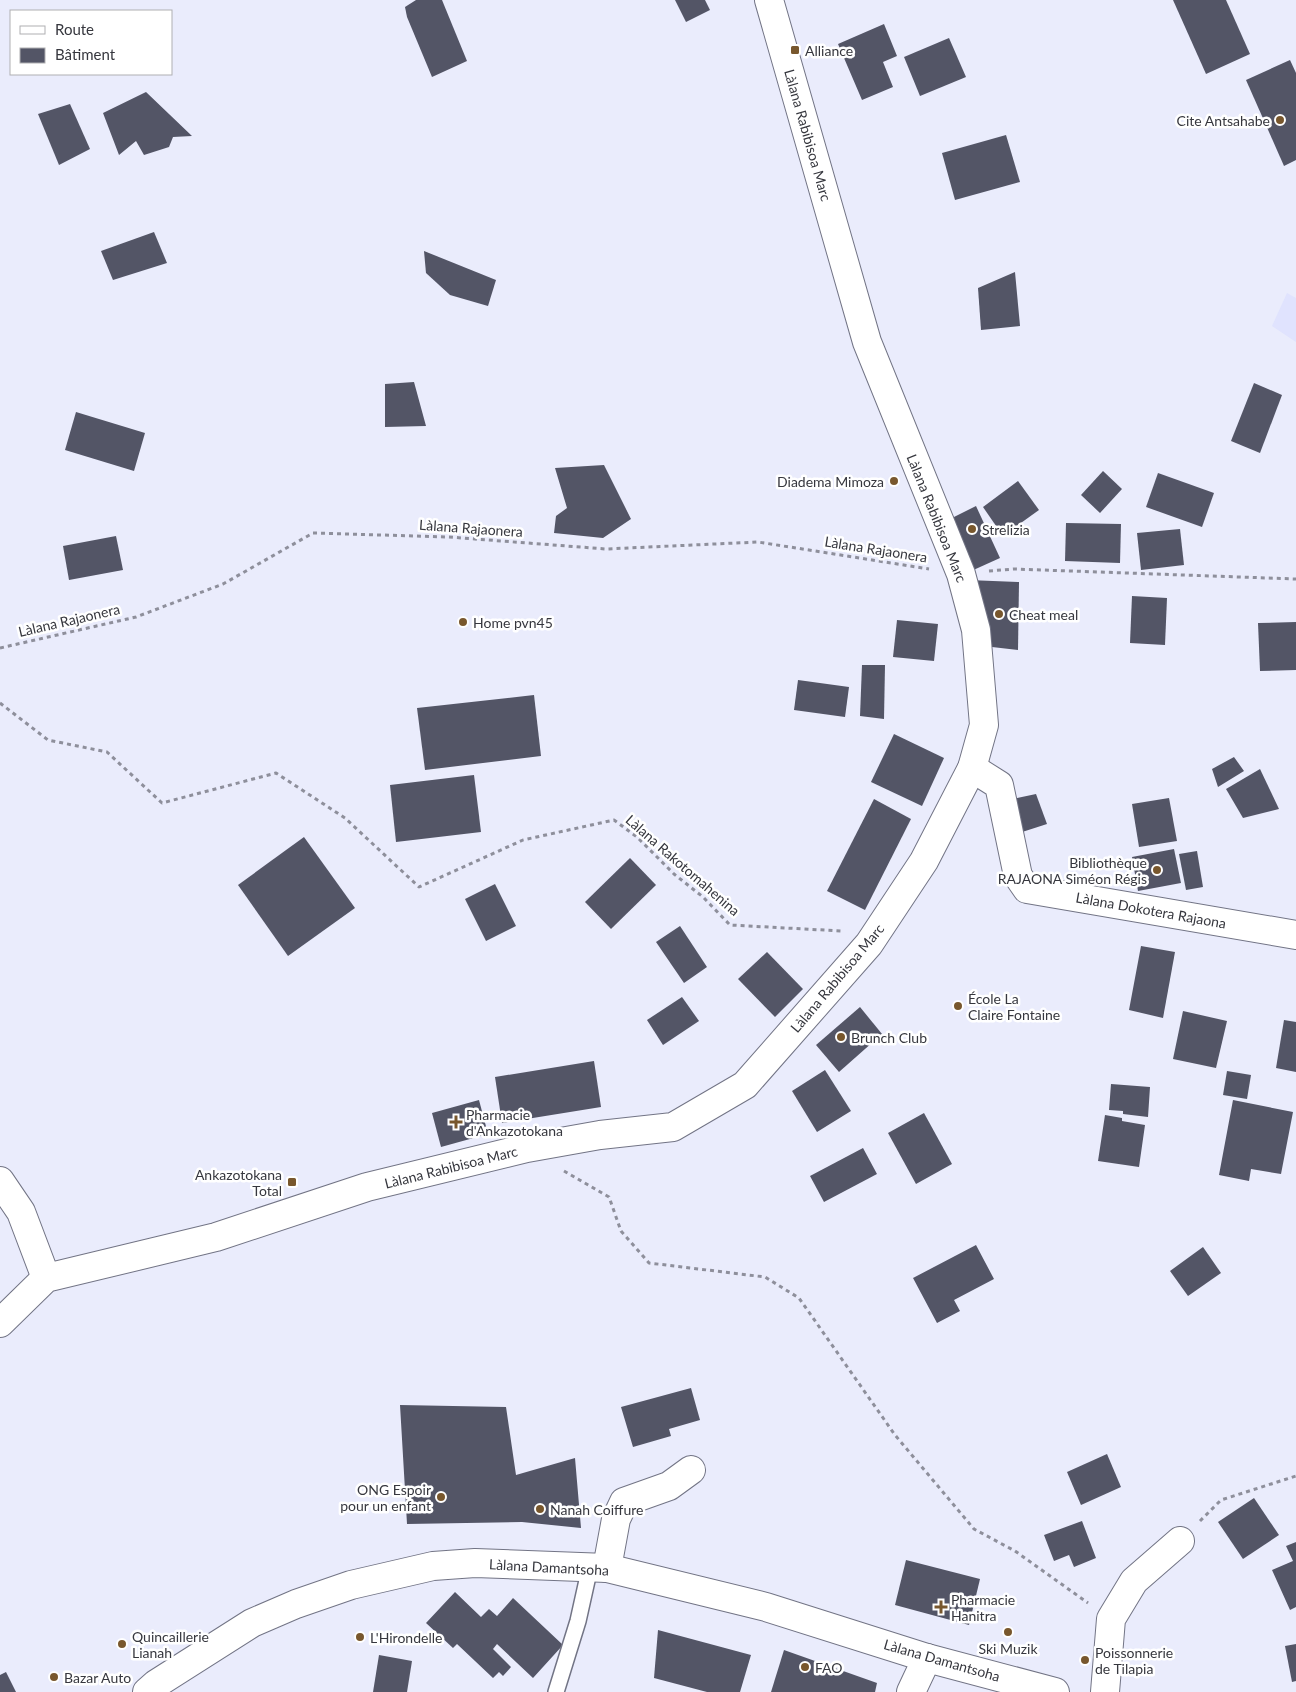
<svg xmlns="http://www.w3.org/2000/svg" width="1296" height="1692" viewBox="0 0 1296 1692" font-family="Lato,sans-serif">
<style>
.built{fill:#e0e3fe}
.building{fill:#535566}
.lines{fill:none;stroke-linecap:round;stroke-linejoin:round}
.lane-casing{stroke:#727485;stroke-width:18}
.street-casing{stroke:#727485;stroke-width:30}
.secondary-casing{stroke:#727485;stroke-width:30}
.path{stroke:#8e8f9b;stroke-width:3;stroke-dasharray:4 4;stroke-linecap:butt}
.lane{stroke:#fff;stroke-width:15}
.street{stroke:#fff;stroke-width:28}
.secondary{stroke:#fff;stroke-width:28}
.poi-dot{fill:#78572d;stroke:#fff;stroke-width:2}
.labels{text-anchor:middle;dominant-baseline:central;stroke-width:5;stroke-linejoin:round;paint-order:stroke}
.poi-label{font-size:14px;fill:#36373e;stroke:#fff;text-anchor:start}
.street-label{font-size:14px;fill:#36373e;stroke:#fff}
</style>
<rect width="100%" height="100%" fill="#eaecfc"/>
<!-- built -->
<path class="built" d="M1287,293L1296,298V342L1272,326Z"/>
<!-- building -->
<g class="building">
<path d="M416,0H442L467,61L432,77L407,17L405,7Z"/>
<path d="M675,0H705L710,10L686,22Z"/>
<path d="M1173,0H1226L1250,54L1206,74Z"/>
<path d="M884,24L897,56L883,62L893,87L862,100L838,44Z"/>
<path d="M949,38L966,77L920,96L904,57Z"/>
<path d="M1290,60L1296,73V160L1284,166L1246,80Z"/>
<path d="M146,92L192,136L173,137L169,147L144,155L136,141L119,155L103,113Z"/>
<path d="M70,104L90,149L59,165L38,114Z"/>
<path d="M1006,135L1020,182L955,200L942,153Z"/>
<path d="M154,232L167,263L113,280L101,251Z"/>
<path d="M424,251L496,280L488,306L450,295L426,273Z"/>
<path d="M1015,272L1020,326L981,330L978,288Z"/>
<path d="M414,382L426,426L385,427V384Z"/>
<path d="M1254,383L1282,395L1260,453L1231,441Z"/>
<path d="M76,412L145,433L134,471L65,450Z"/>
<path d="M604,465L631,519L603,538L554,533L556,516L567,508L555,468Z"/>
<path d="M1103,471L1122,489L1100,513L1081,495Z"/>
<path d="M1158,473L1214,493L1202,527L1146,507Z"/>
<path d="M1018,481L1039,510L1003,536L983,507Z"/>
<path d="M976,506L1000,558L969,572L946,521Z"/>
<path d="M1066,523L1121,524L1120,563L1065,561Z"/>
<path d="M1180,529L1184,565L1141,570L1137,533Z"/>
<path d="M116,536L123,570L69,580L63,546Z"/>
<path d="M968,580L1019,582L1018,650L992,647Z"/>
<path d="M1132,596L1167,598L1165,645L1130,643Z"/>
<path d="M897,620L938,624L934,661L893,657Z"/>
<path d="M1296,622V670L1260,671L1258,623Z"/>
<path d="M862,665H885L884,719L860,716Z"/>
<path d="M798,680L849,687L845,717L794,710Z"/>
<path d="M534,695L541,756L425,770L417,708Z"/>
<path d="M894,734L944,758L922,806L871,782Z"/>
<path d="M1234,757L1244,771L1218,787L1212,769Z"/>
<path d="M1260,769L1279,809L1243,818L1226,789Z"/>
<path d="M474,775L481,832L396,842L390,785Z"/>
<path d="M1036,794L1047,824L1016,834L1008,800Z"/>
<path d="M1169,798L1177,841L1139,847L1132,804Z"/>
<path d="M874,799L911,819L865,910L827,891Z"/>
<path d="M304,837L355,908L288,956L238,885Z"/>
<path d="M1174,849L1181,883L1138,891L1132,857Z"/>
<path d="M1197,851L1203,887L1186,890L1179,854Z"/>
<path d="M630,858L656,885L611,929L585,902Z"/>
<path d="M495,884L516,926L486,941L465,899Z"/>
<path d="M680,926L707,967L684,983L656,942Z"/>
<path d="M1141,946L1175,952L1163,1018L1129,1010Z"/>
<path d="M767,952L803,989L775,1017L738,979Z"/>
<path d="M682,997L699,1021L663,1045L647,1020Z"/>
<path d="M860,1007L882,1034L839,1072L816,1045Z"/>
<path d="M1183,1011L1227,1021L1216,1068L1173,1059Z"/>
<path d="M1284,1020L1296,1022V1072L1276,1068Z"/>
<path d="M594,1061L601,1107L502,1123L495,1077Z"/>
<path d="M825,1070L851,1111L817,1132L792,1091Z"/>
<path d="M1227,1071L1251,1075L1247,1099L1223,1095Z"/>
<path d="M1111,1084L1150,1087L1148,1117L1123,1114V1111L1109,1110Z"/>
<path d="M479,1100L488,1134L441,1147L432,1113Z"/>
<path d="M1233,1100L1293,1112L1281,1174L1251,1169L1249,1181L1219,1175Z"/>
<path d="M924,1113L952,1164L916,1184L888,1133Z"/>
<path d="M1105,1115L1122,1118V1121L1145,1125L1139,1167L1098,1161Z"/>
<path d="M863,1148L877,1174L824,1202L810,1176Z"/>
<path d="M976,1245L994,1279L954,1300L960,1311L937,1323L913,1278Z"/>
<path d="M1203,1247L1221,1273L1188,1296L1170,1271Z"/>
<path d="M691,1388L700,1420L669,1429L671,1436L633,1447L621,1407Z"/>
<path d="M400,1405L506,1407L516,1475L575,1458L581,1528L522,1522L407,1524Z"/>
<path d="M1107,1454L1121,1487L1081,1505L1067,1472Z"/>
<path d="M1254,1498L1279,1535L1243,1559L1218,1522Z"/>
<path d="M1082,1521L1096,1558L1074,1567L1069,1555L1054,1561L1044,1535Z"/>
<path d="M1296,1542V1607L1290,1610L1272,1570L1293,1561L1286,1546Z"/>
<path d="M906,1560L980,1579L969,1625L895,1605Z"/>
<path d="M455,1592L481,1617L489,1609L497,1616L513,1598L563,1645L533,1678L497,1644L493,1649L511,1667L503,1676L499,1672L493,1678L457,1644L453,1648L426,1623Z"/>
<path d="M658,1630L751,1655L740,1692H707L654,1678Z"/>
<path d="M1296,1644V1681L1292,1682L1285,1646Z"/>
<path d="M784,1650L877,1683L875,1692H771Z"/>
<path d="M379,1655L412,1661L407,1692H373Z"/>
<path d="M6,1672L16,1692H0V1675Z"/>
</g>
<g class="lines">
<!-- lane casing -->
<g class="lane-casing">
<path id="lane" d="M556,1692L578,1621L590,1567"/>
</g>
<!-- street casing -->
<g class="street-casing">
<g id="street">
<path d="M972,768L999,785L1018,876L1027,889L1296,935"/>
<path d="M607,1568L616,1519L624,1502L669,1486L691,1470"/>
<path d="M911,1692L927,1658"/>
<path d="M1105,1692L1111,1619L1134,1581L1180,1541"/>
</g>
</g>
<!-- secondary casing -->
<g class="secondary-casing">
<g id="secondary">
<path d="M0,1181L21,1212L46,1278"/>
<path d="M0,1323L46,1278L216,1237L367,1187L527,1148L600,1135L673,1127L745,1085L869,944L924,861L972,768L984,725L976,630L961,574L867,342L769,0"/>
<path d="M147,1692L156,1684L252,1623L296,1604L351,1585L433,1566L475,1563L607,1568L766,1607L927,1658L1055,1692"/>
</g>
</g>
<!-- path -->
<g class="path">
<path d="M989,571L1014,569L1296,579"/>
<path d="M0,648L136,617L223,584L313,533L449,537L606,549L758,542L929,569"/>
<path d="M0,703L48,740L107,752L162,803L276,773L345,818L419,887L523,840L614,820L637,837L674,874L703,897L730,925L842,931"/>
<path d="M564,1171L609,1197L621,1231L649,1263L765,1277L799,1298L895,1435L974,1529L1015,1551L1088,1603"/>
<path d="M1200,1521L1221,1500L1296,1476"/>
</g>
<!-- lane -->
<use href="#lane" class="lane"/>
<!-- street -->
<use href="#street" class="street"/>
<!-- secondary -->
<use href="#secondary" class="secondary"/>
</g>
<!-- markers -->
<g class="poi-dot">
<rect x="790" y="45" width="10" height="10" rx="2.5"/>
<circle cx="1280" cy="120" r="5"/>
<circle cx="894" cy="481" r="5"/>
<circle cx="972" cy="529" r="5"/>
<circle cx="999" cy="614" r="5"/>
<circle cx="463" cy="622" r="5"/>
<circle cx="1157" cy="870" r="5"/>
<circle cx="958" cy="1006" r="5"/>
<circle cx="841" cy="1037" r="5"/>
<path d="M453.5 1114.5h5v5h5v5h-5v5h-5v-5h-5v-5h5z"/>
<rect x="287" y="1177" width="10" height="10" rx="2.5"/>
<circle cx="441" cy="1497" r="5"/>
<circle cx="540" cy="1509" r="5"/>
<path d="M938.5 1599.5h5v5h5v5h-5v5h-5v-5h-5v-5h5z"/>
<circle cx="1008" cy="1632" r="5"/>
<circle cx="360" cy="1637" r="5"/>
<circle cx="122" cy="1644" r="5"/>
<circle cx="1085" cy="1660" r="5"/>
<circle cx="805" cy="1667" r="5"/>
<circle cx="54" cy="1677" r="5"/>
</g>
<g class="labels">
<!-- poi labels -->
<g class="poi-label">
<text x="805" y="50">Alliance</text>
<text x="1270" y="120" text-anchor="end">Cite Antsahabe</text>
<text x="884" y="481" text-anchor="end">Diadema Mimoza</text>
<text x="982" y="529">Strelizia</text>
<text x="1009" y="614">Cheat meal</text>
<text x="473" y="622">Home pvn45</text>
<text x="1147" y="862" text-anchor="end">Bibliothèque<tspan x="1147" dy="16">RAJAONA Siméon Régis</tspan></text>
<text x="968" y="998">École La<tspan x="968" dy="16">Claire Fontaine</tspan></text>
<text x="851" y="1037">Brunch Club</text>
<text x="466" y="1114">Pharmacie<tspan x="466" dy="16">d'Ankazotokana</tspan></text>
<text x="282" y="1174" text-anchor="end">Ankazotokana<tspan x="282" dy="16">Total</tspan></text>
<text x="431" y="1489" text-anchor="end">ONG Espoir<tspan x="431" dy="16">pour un enfant</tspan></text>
<text x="550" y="1509">Nanah Coiffure</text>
<text x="951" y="1599">Pharmacie<tspan x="951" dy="16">Hanitra</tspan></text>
<text x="132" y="1636">Quincaillerie<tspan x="132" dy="16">Lianah</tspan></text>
<text x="370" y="1637">L'Hirondelle</text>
<text x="1008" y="1648" text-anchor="middle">Ski Muzik</text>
<text x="1095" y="1652">Poissonnerie<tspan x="1095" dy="16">de Tilapia</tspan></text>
<text x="815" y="1667">FAO</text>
<text x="64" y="1677">Bazar Auto</text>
</g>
<!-- street labels -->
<g class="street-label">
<text transform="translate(808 135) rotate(74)">Làlana Rabibisoa Marc</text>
<text transform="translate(937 518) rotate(68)">Làlana Rabibisoa Marc</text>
<text transform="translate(471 528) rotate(4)">Làlana Rajaonera</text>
<text transform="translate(876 549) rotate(9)">Làlana Rajaonera</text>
<text transform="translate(69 620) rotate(-13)">Làlana Rajaonera</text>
<text transform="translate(683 865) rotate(41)">Làlana Rakotomahenina</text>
<text transform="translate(1151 910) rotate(10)">Làlana Dokotera Rajaona</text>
<text transform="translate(837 978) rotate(-50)">Làlana Rabibisoa Marc</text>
<text transform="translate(451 1167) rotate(-14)">Làlana Rabibisoa Marc</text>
<text transform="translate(549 1567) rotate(3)">Làlana Damantsoha</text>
<text transform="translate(942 1660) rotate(16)">Làlana Damantsoha</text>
</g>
</g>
<!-- legend -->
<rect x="10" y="10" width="162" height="65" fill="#ffffff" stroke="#afafb2"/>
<rect x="20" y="26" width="25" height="8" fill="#ffffff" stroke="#afafb2"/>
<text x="55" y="35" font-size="15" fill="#36373e">Route</text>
<rect x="20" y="48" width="25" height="15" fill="#535566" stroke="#afafb2"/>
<text x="55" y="60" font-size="15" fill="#36373e">Bâtiment</text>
</svg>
